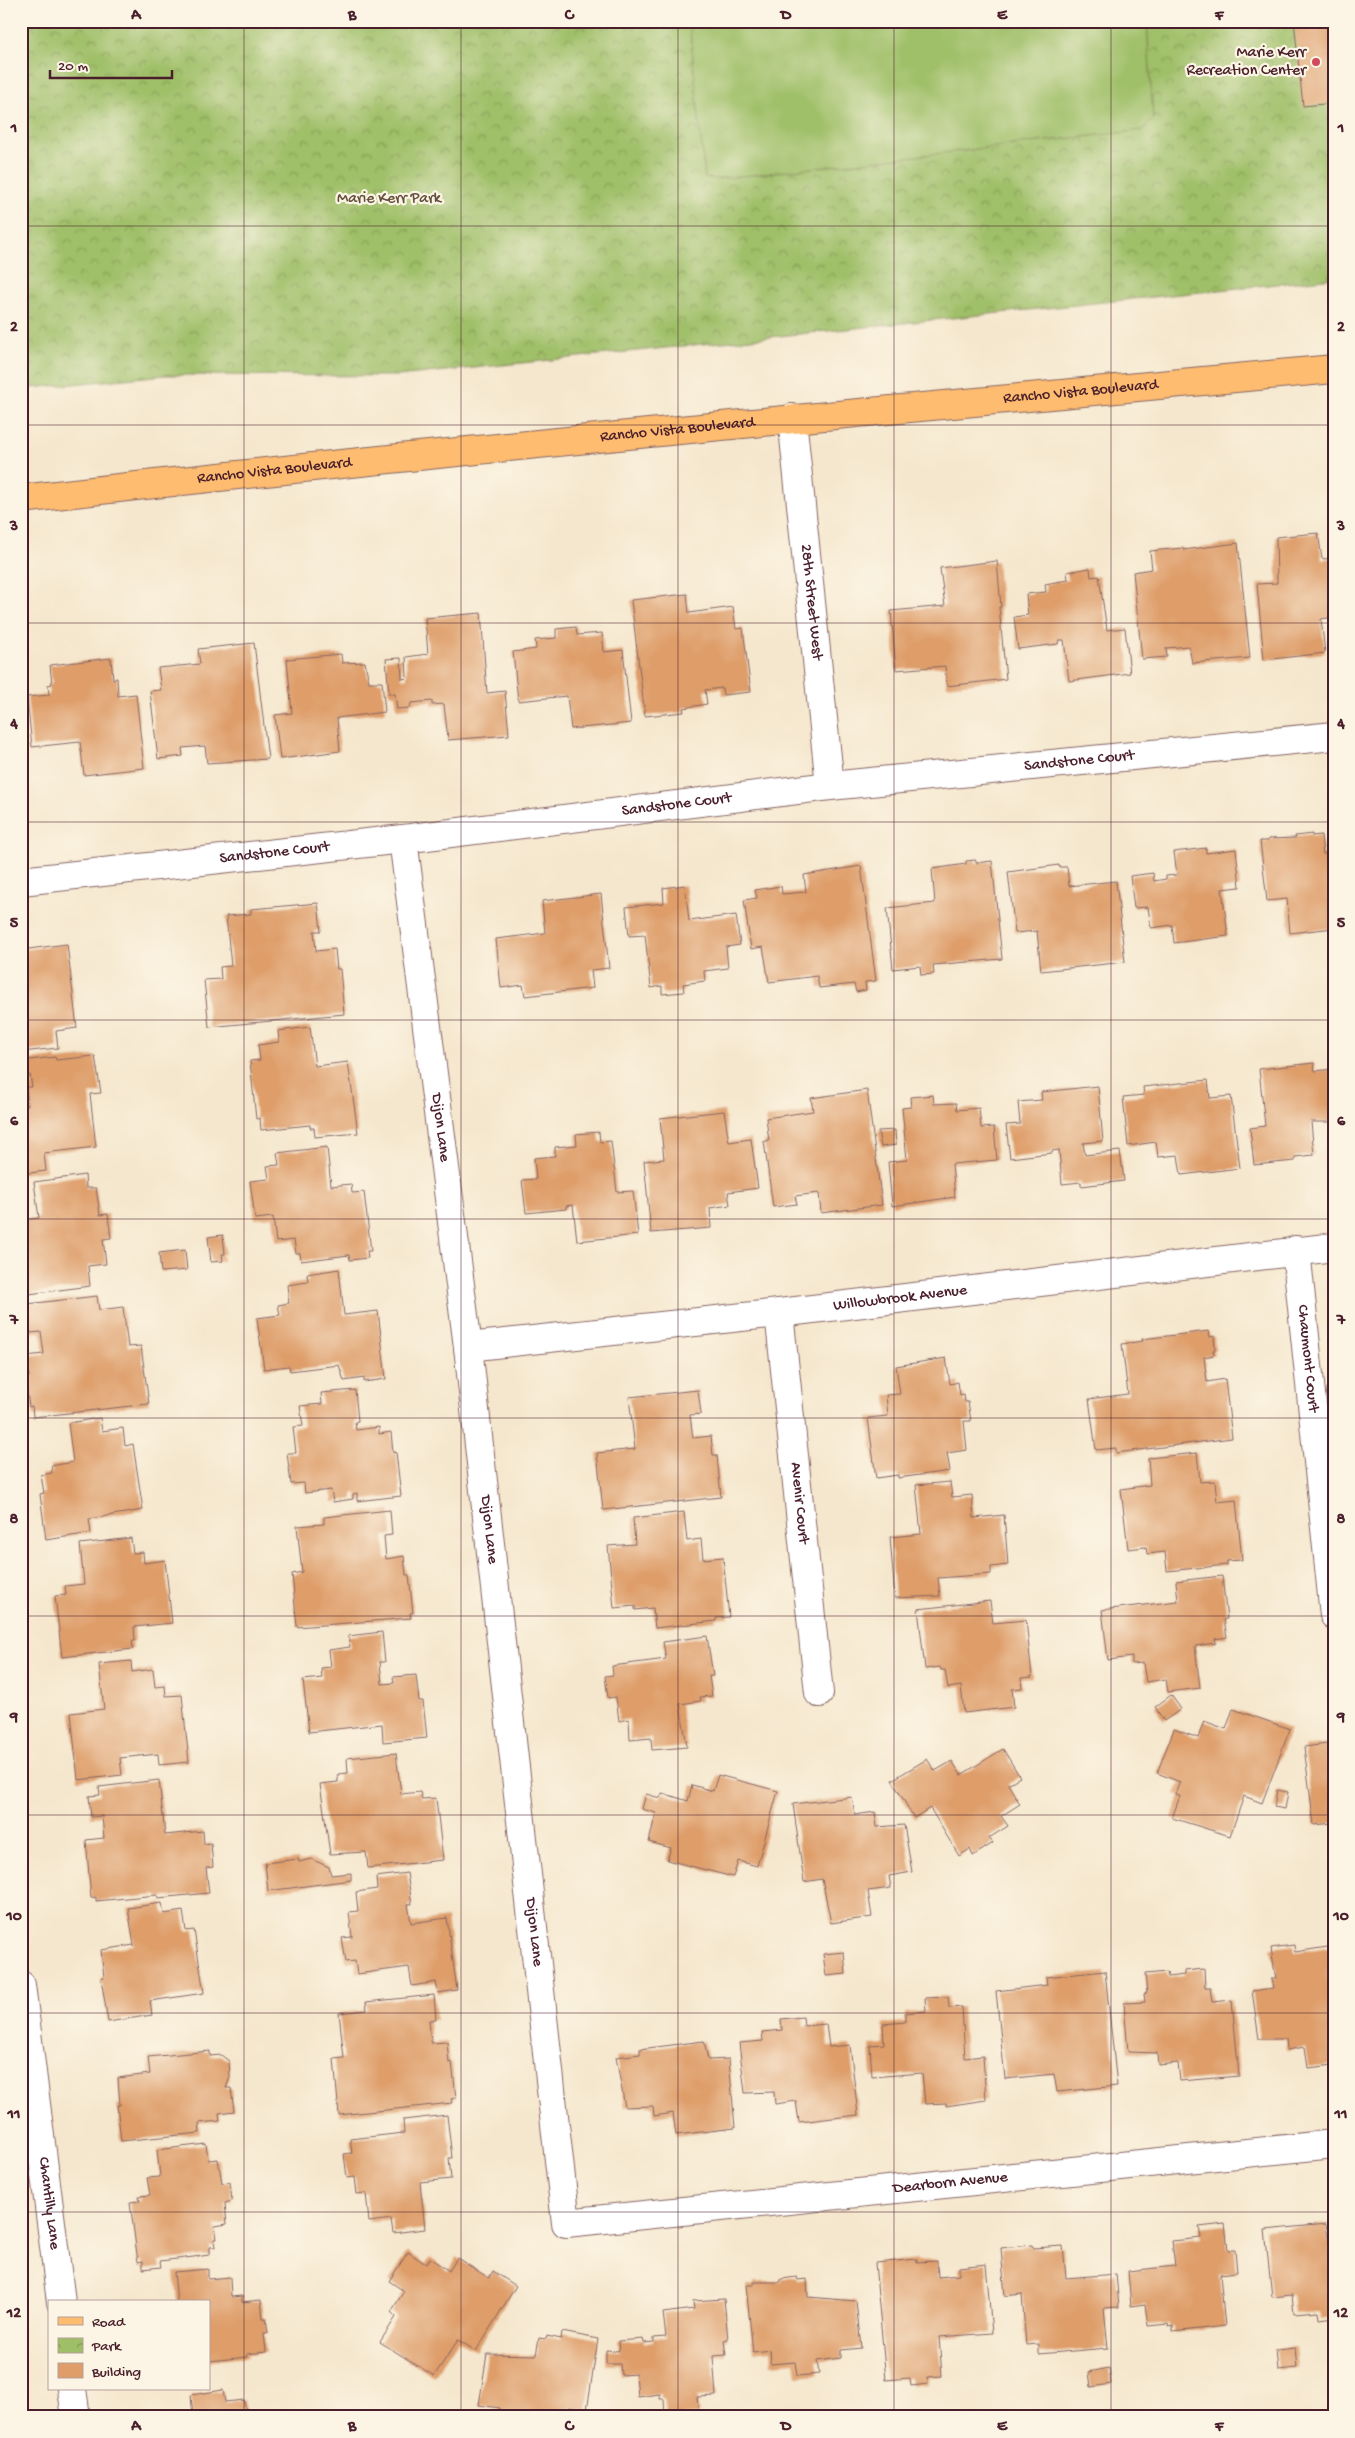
<svg xmlns="http://www.w3.org/2000/svg" width="1355" height="2438" viewBox="0 0 1355 2438" font-family="'Gochi Hand',sans-serif">
<style>
.park{fill:url(#park-crowns);stroke:#746f49}
.garden{fill:#9fbf67;stroke:#746f49}
.building{fill:#de9d69}
.lines{fill:none;stroke-linecap:round;stroke-linejoin:round}
.street-casing{stroke:#866564;stroke-width:30}
.primary-casing{stroke:#866564;stroke-width:30}
.street{stroke:#fff;stroke-width:28}
.primary{stroke:#fdbc70;stroke-width:28}
.grid{fill:none;stroke:#4a1f2b;stroke-width:1;stroke-opacity:0.55}
.poi-dot{fill:#d1495b;stroke:#fcf5e5;stroke-width:2}
.labels{text-anchor:middle;dominant-baseline:central;stroke-width:4.5;stroke-linejoin:round;paint-order:stroke}
.poi-label{font-size:16px;fill:#4a1f2b;stroke:#fcf5e5;text-anchor:end}
.park-label{font-size:16px;fill:#644f3d;stroke:#fcf5e5}
.street-label{font-size:16px;fill:#4a1f2b;stroke:#fcf5e5}
.neatline{fill:none;stroke:#4a1f2b;stroke-width:2}
.grid-label{font-size:16px;text-anchor:middle;font-weight:bold;fill:#4a1f2b}
</style>
<defs>
<pattern id="park-crowns" width="20" height="18" patternUnits="userSpaceOnUse" patternTransform="scale(1.25)"><rect width="20" height="18" fill="#9fbf67"/><path d="M2 6a3 3 0 1 1 6 0M12 15a3 3 0 1 1 6 0" fill="none" stroke="#849b55"/></pattern>
</defs>
<rect width="100%" height="100%" fill="#fcf5e5"/>
<filter id="ink" filterUnits="userSpaceOnUse"><feTurbulence type="fractalNoise" baseFrequency=".02" numOctaves="2"/><feDisplacementMap in="SourceGraphic" scale="10" xChannelSelector="R" yChannelSelector="G"/><feConvolveMatrix kernelMatrix="1 2 1 2 8 2 1 2 1" color-interpolation-filters="sRGB"/></filter>
<filter id="wash" filterUnits="userSpaceOnUse"><feTurbulence type="fractalNoise" baseFrequency=".0096" numOctaves="4" result="noise"/><feDisplacementMap in="SourceGraphic" scale="20" xChannelSelector="R" yChannelSelector="G"/><feGaussianBlur stdDeviation="1.12" result="paint"/><feColorMatrix in="noise" values="0 0 0 0 0 0 0 0 0 0 0 0 0 0 0 0 0 1.4 0 .05"/><feComposite in="paint" operator="in"/></filter>
<g filter="url(#wash)">
<rect width="100%" height="100%" fill="#f5e7cd"/>
<!-- park -->
<path class="park" d="M21,21H1334V278L398,376L166,375L21,389Z"/>
<!-- garden -->
<path class="garden" d="M689,21H1147L1153,118L1143,130L716,179L705,178Z"/>
<g id="blocks">
<!-- building -->
<g class="building">
<path d="M1294,21H1334V103L1303,106Z"/>
<path d="M1318,533L1322,559L1334,558V617L1321,619L1325,653L1264,660L1257,584L1277,583L1276,537Z"/>
<path d="M1238,543L1250,658L1192,663L1189,646L1166,648L1167,657L1142,659L1133,572L1152,569L1150,551L1183,548V550Z"/>
<path d="M997,561L1001,607H999L1006,679L947,686L945,666L896,670L891,611L945,606L940,568Z"/>
<path d="M1090,568L1091,577L1099,576L1107,630L1125,628L1130,673L1069,681L1064,640H1059L1058,644L1018,649L1014,617L1028,615L1026,594L1046,592L1045,584L1068,580L1067,572Z"/>
<path d="M687,594L689,613L733,607L736,629L743,628L751,692L723,695L722,688L705,690L707,704L683,708L684,712L645,716L631,600Z"/>
<path d="M481,613L487,693L505,691L509,735L448,740L444,704L432,705V701L411,703L410,708L397,709L395,694H389L386,659L401,658L402,679L407,678L406,657L428,654L425,618Z"/>
<path d="M576,627L577,635L602,633L604,652L623,650L631,723L571,729L567,696L518,701L513,652L536,649L535,640L556,638V629Z"/>
<path d="M254,643L268,759L207,763L205,746L182,748L183,756L158,759L150,691L161,690L158,668L200,664L198,649Z"/>
<path d="M341,654L342,663L365,662L369,682H382L385,712L337,718L340,751L280,759L275,715L292,713L287,659Z"/>
<path d="M111,658L113,679L117,678L118,696L136,694L144,768L84,775L80,742L32,747L27,697L49,695L48,685L52,684L50,665Z"/>
<path d="M1312,834V836L1321,835L1323,854L1334,853V928L1290,933L1287,899L1267,901L1260,841H1268V839L1296,838L1295,836Z"/>
<path d="M1206,848V853L1236,849L1240,887L1222,889L1228,936L1174,943L1172,925L1151,928L1148,907L1134,908L1130,876L1153,873L1154,881L1166,879V876L1177,875L1174,852Z"/>
<path d="M976,860V863L992,861L1002,959L933,965L934,974L921,975L920,966L893,969L887,908L935,903L932,869L966,864V861Z"/>
<path d="M1059,865V867H1067L1069,886L1116,881L1125,962L1041,971L1037,931L1015,933L1008,872Z"/>
<path d="M861,866L876,981L865,982L866,990L856,992L854,984L819,988L817,976L769,982L763,947L751,949L744,900L757,898L755,890L781,886L782,894L806,892L804,875Z"/>
<path d="M685,885L689,921L736,915L740,945L726,947L728,968L704,971L705,981L683,984L684,992L662,994V986L651,988L645,935L629,936L626,907L664,903L663,888Z"/>
<path d="M601,894L609,968L591,970L593,988L525,996L523,985L501,988L496,939L545,933L542,901Z"/>
<path d="M318,903L321,931H314L316,951L335,949L337,969H340L344,1014L209,1027L204,980L221,979L220,967L231,966L226,916L251,914V909Z"/>
<path d="M67,944L77,1028L56,1031L58,1048L21,1052V950Z"/>
<path d="M310,1027L315,1066L348,1062L358,1133L315,1137L314,1128H310V1125L261,1130L260,1118L256,1119L250,1061L260,1060L258,1045L279,1042L278,1031Z"/>
<path d="M95,1056L101,1093L90,1094L96,1147L44,1153L46,1171L21,1174V1106H28L26,1087H32L30,1075L23,1076L21,1061L55,1057L56,1060Z"/>
<path d="M1314,1063L1315,1071L1334,1069V1122H1311L1314,1155L1295,1157V1161L1254,1165L1250,1128L1265,1126L1259,1069Z"/>
<path d="M1208,1080L1210,1098L1231,1096L1240,1168L1181,1175L1178,1155L1158,1157L1156,1142L1128,1146L1123,1097L1144,1095L1143,1087Z"/>
<path d="M1098,1086L1103,1141L1083,1143L1085,1155L1120,1151L1124,1181L1081,1186V1182L1062,1184L1059,1150L1052,1151V1153L1010,1158L1006,1125L1020,1124L1018,1102L1042,1100L1041,1092Z"/>
<path d="M867,1090L882,1205L821,1213L819,1193L795,1196L797,1204L773,1207L764,1141H769L766,1118L813,1111L811,1098Z"/>
<path d="M933,1095L934,1104L956,1103L957,1110L979,1108L981,1128L994,1127L997,1160L952,1164L955,1197L892,1206L888,1162L907,1160L902,1108L911,1107L910,1097Z"/>
<path d="M724,1111L729,1142L751,1139L758,1188L728,1192L730,1205L710,1208L711,1228L651,1233L644,1161L664,1159L660,1118Z"/>
<path d="M895,1130L896,1145L881,1147L878,1131Z"/>
<path d="M599,1132L600,1142L611,1141L617,1192L633,1191L638,1235L577,1241L573,1205L566,1206V1209L526,1213L522,1180L536,1179L534,1158L555,1156V1147L577,1145L576,1134Z"/>
<path d="M327,1147L331,1186L351,1184L352,1193L364,1192L371,1251H367L368,1258L350,1260L349,1255L301,1261L300,1253H296L294,1240L276,1242L273,1217L255,1219L250,1181L269,1179L267,1166L279,1165L277,1153Z"/>
<path d="M85,1175L86,1188H96L100,1215L108,1214L111,1238L103,1239L106,1264L88,1266L90,1286L21,1295V1220L39,1218L34,1182Z"/>
<path d="M223,1235L225,1254H222L223,1261L211,1262L208,1237Z"/>
<path d="M185,1250L187,1270L161,1272L159,1253Z"/>
<path d="M339,1269L344,1315L378,1311L386,1379L364,1382V1378L344,1381L339,1365L290,1371L289,1366L264,1369L257,1318L280,1315L278,1305L289,1303L287,1285L308,1282L307,1274Z"/>
<path d="M97,1296L99,1310L123,1307L128,1347L141,1346L149,1404L33,1417L32,1406L29,1407L25,1377H29L26,1356L44,1354L41,1332L30,1333L27,1304Z"/>
<path d="M1209,1331L1210,1337L1214,1336L1215,1350H1213L1214,1355L1204,1357L1207,1382L1225,1379L1232,1438L1116,1453V1448L1096,1450L1089,1399L1128,1394L1122,1344L1143,1341L1142,1339Z"/>
<path d="M946,1358L950,1384L958,1382L960,1395L964,1394L965,1402H968L971,1421H964L967,1450L947,1453L950,1471L898,1478V1475L876,1478L868,1418L888,1416L886,1395L900,1394L896,1366Z"/>
<path d="M355,1390L358,1421L355,1422L356,1430L379,1427V1434L391,1432L393,1453L396,1452L401,1496L357,1501V1493L353,1494V1499L333,1502L331,1490L305,1493L304,1483L291,1484L287,1453H296L293,1427L303,1426L300,1406L322,1404L321,1393Z"/>
<path d="M698,1390L701,1414L690,1415L693,1438L711,1436L713,1455H717L721,1497L603,1510L597,1453L635,1449L629,1397Z"/>
<path d="M100,1418L102,1431L123,1428L125,1446L133,1444L143,1510L89,1519L91,1533L46,1540L40,1494L44,1493L41,1475L52,1473L51,1466L73,1462L68,1423Z"/>
<path d="M1197,1453L1200,1482L1215,1481L1217,1502L1236,1500L1242,1560L1227,1561V1565L1167,1571L1165,1552L1147,1554L1146,1547L1128,1549L1121,1489L1150,1485L1148,1458Z"/>
<path d="M950,1482L952,1497L972,1495L974,1518L1004,1515L1008,1565L991,1567V1574L938,1578L940,1596L895,1598L890,1537L921,1534L916,1485Z"/>
<path d="M390,1510L392,1535L384,1536L386,1559L404,1556L406,1575H409L413,1613H410L411,1618L297,1627L292,1574L302,1572L297,1526L324,1524V1517Z"/>
<path d="M684,1512L687,1541L701,1539L703,1559L723,1557L729,1617L716,1618V1621L655,1628L653,1608L635,1610V1606L614,1608L608,1546L635,1544L633,1518Z"/>
<path d="M131,1538L133,1553L143,1552L144,1563L165,1560L172,1623L134,1627L135,1641H132L133,1649L62,1657L55,1596L66,1595L65,1586L84,1584L80,1544Z"/>
<path d="M1222,1576L1227,1619H1224L1227,1637L1215,1639L1216,1643L1195,1646L1200,1688L1168,1692L1166,1679L1146,1682L1143,1663L1132,1664V1657L1108,1660L1102,1610L1178,1601L1176,1581Z"/>
<path d="M990,1601L993,1623L1026,1620L1032,1677L1021,1678L1022,1688L1012,1689L1014,1707L964,1713L961,1686L948,1688L945,1670H941L940,1667L925,1669L918,1609Z"/>
<path d="M382,1632L385,1662H380L382,1684L394,1683L393,1677L416,1675L419,1701H423L427,1738L383,1742L382,1724L309,1732L303,1680L322,1678L321,1668L331,1667L329,1650L350,1647L348,1636Z"/>
<path d="M707,1636L713,1676H709L712,1696L700,1697L701,1701L680,1704L687,1747L652,1750L651,1738L630,1740L629,1719L619,1721L616,1697L608,1698L605,1676L613,1675L612,1666L666,1659L663,1642Z"/>
<path d="M131,1661L132,1672L153,1669L155,1687L165,1686L166,1696L182,1695L189,1762L159,1765L158,1754L120,1758L122,1775L78,1780L71,1713L104,1709L99,1664Z"/>
<path d="M1171,1695L1181,1709L1164,1721L1155,1707Z"/>
<path d="M1233,1709L1290,1729L1262,1803L1244,1796L1230,1836L1172,1818L1180,1796L1175,1794L1180,1782L1157,1773L1174,1729L1198,1738L1204,1721L1226,1729Z"/>
<path d="M1334,1743V1823L1314,1825L1304,1747Z"/>
<path d="M1003,1749L1020,1777L1008,1784L1020,1804L1001,1816L1008,1826L989,1838L993,1843L973,1856L970,1849L959,1856L930,1808L914,1818L892,1780L927,1759L935,1771L952,1761L961,1775Z"/>
<path d="M396,1753L401,1794L420,1792L422,1799L436,1798L443,1860L368,1868L366,1852L330,1854L320,1784L338,1782V1774L348,1773L347,1758Z"/>
<path d="M718,1775L778,1791L757,1866L738,1861L733,1877L667,1860L671,1848L649,1842L656,1813L642,1809L646,1794L660,1798L662,1793L688,1801L692,1785L713,1791Z"/>
<path d="M159,1780L165,1835L203,1831L204,1844L211,1843L213,1867L206,1868L209,1893L158,1898L157,1895L96,1901V1897L91,1898L86,1840L104,1838L102,1816L91,1817L89,1796L100,1795L99,1787Z"/>
<path d="M1277,1790L1288,1792L1285,1809L1274,1807Z"/>
<path d="M852,1797L855,1815L875,1812L877,1827L904,1825L912,1872L889,1876L891,1888L868,1891L872,1917L831,1923L822,1879L804,1882L793,1804Z"/>
<path d="M298,1859L299,1862L311,1859L329,1867L331,1875L351,1873V1880L268,1891L265,1863Z"/>
<path d="M407,1873L412,1904H408L411,1923L447,1918L457,1990L438,1993L436,1982L412,1986L409,1967L357,1974L355,1961L346,1962L342,1938L352,1937L349,1912L358,1911L356,1892L377,1889L376,1877Z"/>
<path d="M162,1903L164,1914L183,1911L186,1931L194,1930L204,1993L150,2001L152,2015L108,2022L101,1978L104,1977L101,1950L134,1945L128,1908Z"/>
<path d="M1294,1945L1295,1952L1334,1946V2065L1308,2068L1305,2047L1287,2050L1286,2039H1259L1252,1991L1273,1988L1271,1979H1276L1271,1948Z"/>
<path d="M844,1952L846,1974L826,1976L823,1954Z"/>
<path d="M1204,1969L1205,1987H1210L1212,2002L1232,2000L1239,2076L1180,2081L1178,2063L1158,2065L1157,2053L1128,2052L1124,2003L1145,2002L1144,1994L1147,1993L1145,1974L1167,1972L1168,1977L1184,1975V1971Z"/>
<path d="M1105,1971L1117,2086L1057,2092L1054,2074L1005,2079L996,1991L1047,1985L1046,1977Z"/>
<path d="M434,1995L436,2020H429L431,2043L447,2042L449,2063L452,2062L456,2098L451,2099L452,2103L339,2115L334,2059L344,2058L339,2013L367,2010L366,2002Z"/>
<path d="M948,1997L949,2008L962,2007L965,2058L983,2056L986,2100L946,2106V2103L925,2104L922,2073L872,2077L870,2045L884,2044L883,2024L905,2022V2013L926,2011L925,1998Z"/>
<path d="M803,2017L804,2026L826,2024L829,2047L850,2045L858,2115L799,2122L796,2101L775,2104L774,2092L745,2093L739,2043L763,2041L762,2032L782,2030L781,2019Z"/>
<path d="M704,2041L708,2060L729,2059L735,2128L676,2135L673,2113L654,2116L653,2106L625,2107L616,2057L640,2054V2049Z"/>
<path d="M210,2051V2056L221,2055L229,2061L230,2077L226,2088H231L234,2111L219,2113L220,2121L199,2123L200,2133L121,2141L117,2105H120L118,2078L150,2074L148,2057Z"/>
<path d="M447,2115L452,2158H449L451,2179L420,2182L425,2229L393,2233L391,2219L369,2222L366,2193L357,2194L355,2177L347,2178L344,2154L352,2153L350,2139L404,2133L403,2120Z"/>
<path d="M206,2144L208,2160L218,2159L222,2183L230,2182L232,2201L225,2203L227,2224L215,2226L217,2239H214L215,2247H210V2255L160,2261L161,2267L143,2269V2261L138,2262L130,2202L140,2201L139,2196L150,2195L147,2178L160,2177L157,2150Z"/>
<path d="M1225,2224L1228,2250H1235L1237,2272L1220,2274L1225,2326L1173,2332V2326L1169,2327L1168,2324L1148,2326L1145,2304L1131,2306L1128,2271L1175,2266L1172,2241L1201,2238L1199,2227Z"/>
<path d="M1326,2224L1329,2243H1334V2317L1320,2319L1319,2311L1294,2313L1292,2295L1272,2297L1265,2230Z"/>
<path d="M1032,2245L1033,2248L1063,2246L1066,2278L1116,2274L1119,2307L1104,2308L1108,2348L1039,2354V2344L1026,2345L1022,2294L1005,2296L1001,2248Z"/>
<path d="M408,2252L426,2264L430,2258L449,2271L457,2258L489,2278L493,2271L516,2286L476,2351L458,2340L434,2376L380,2342L396,2317L391,2312L404,2291L389,2281Z"/>
<path d="M917,2259V2262L937,2261L938,2277L959,2275V2267L986,2264L992,2333L939,2337L942,2376L927,2377L928,2384L911,2386L910,2378L886,2380L875,2263Z"/>
<path d="M208,2269V2279L230,2277L231,2297L242,2296V2302L261,2300L263,2318H266L268,2333H264L266,2352L247,2354L248,2357L209,2361V2302H177L174,2272Z"/>
<path d="M797,2277L798,2280L807,2279L808,2297L856,2301L861,2348L841,2350V2358L817,2361L819,2374L797,2376L795,2362L771,2364L770,2350L753,2352L746,2285H754V2282H781V2279Z"/>
<path d="M724,2299L728,2339L724,2340L726,2355L713,2356L716,2396L697,2397L699,2415L665,2417L664,2399H660V2394L638,2397L636,2374L621,2375L620,2364H606V2350L619,2351L618,2341L643,2339L644,2343L654,2342V2338L666,2337L663,2313L694,2309L693,2301Z"/>
<path d="M562,2332L598,2339L587,2410L568,2407L566,2417H500L499,2408L479,2405L487,2354L536,2355L539,2338L546,2339L547,2336L561,2339Z"/>
<path d="M1295,2348L1297,2368L1278,2370L1276,2350Z"/>
<path d="M1109,2368L1111,2384L1091,2387L1089,2372Z"/>
<path d="M223,2390L225,2402L244,2400L247,2417H193L191,2395Z"/>
</g>
</g>
</g>
<g filter="url(#ink)">
<use href="#blocks" fill-opacity="0" stroke="#866564" stroke-width="1"/>
<g class="lines">
<!-- street casing -->
<g class="street-casing">
<g id="street">
<path id="s1" d="M792,418L830,786"/>
<path id="s2" d="M403,839L468,1347L566,2223L1334,2144"/>
<path id="s3" d="M21,881L403,839L830,786L1334,736"/>
<path id="s4" d="M1296,1250L1334,1615"/>
<path id="s5" d="M779,1313L819,1693"/>
<path id="s6" d="M468,1347L779,1313L1334,1247"/>
<path id="s7" d="M21,1985L61,2302"/>
<path d="M72,2389L76,2417"/>
</g>
</g>
<!-- primary casing -->
<g class="primary-casing">
<g id="primary">
<path id="s8" d="M21,499C458,449 896,409 1334,369"/>
</g>
</g>
<!-- street -->
<use href="#street" class="street"/>
<!-- primary -->
<use href="#primary" class="primary"/>
</g>
</g>
<!-- grid -->
<path class="grid" d="M244,21V2417M461,21V2417M678,21V2417M894,21V2417M1111,21V2417M21,226H1334M21,425H1334M21,623H1334M21,822H1334M21,1020H1334M21,1219H1334M21,1418H1334M21,1616H1334M21,1815H1334M21,2013H1334M21,2212H1334"/>
<!-- markers -->
<circle class="poi-dot" cx="1316" cy="62" r="5"/>
<g class="labels">
<!-- poi labels -->
<g class="poi-label">
<text x="1306" y="53">Marie Kerr<tspan x="1306" dy="18">Recreation Center</tspan></text>
</g>
<!-- park labels -->
<g class="park-label">
<text x="389" y="199">Marie Kerr Park</text>
</g>
<!-- street labels -->
<g class="street-label">
<text stroke="none"><textPath href="#s8" startOffset="1065">Rancho Vista Boulevard</textPath></text>
<text stroke="none"><textPath href="#s8" startOffset="660">Rancho Vista Boulevard</textPath></text>
<text stroke="none"><textPath href="#s8" startOffset="255">Rancho Vista Boulevard</textPath></text>
<text stroke="none"><textPath href="#s1" startOffset="185">28th Street West</textPath></text>
<text stroke="none"><textPath href="#s3" startOffset="1065">Sandstone Court</textPath></text>
<text stroke="none"><textPath href="#s3" startOffset="660">Sandstone Court</textPath></text>
<text stroke="none"><textPath href="#s3" startOffset="255">Sandstone Court</textPath></text>
<text stroke="none"><textPath href="#s2" startOffset="291">Dijon Lane</textPath></text>
<text stroke="none"><textPath href="#s6" startOffset="435">Willowbrook Avenue</textPath></text>
<text stroke="none"><textPath href="#s4" startOffset="109">Chaumont Court</textPath></text>
<text stroke="none"><textPath href="#s5" startOffset="191">Avenir Court</textPath></text>
<text stroke="none"><textPath href="#s2" startOffset="696">Dijon Lane</textPath></text>
<text stroke="none"><textPath href="#s2" startOffset="1101">Dijon Lane</textPath></text>
<text stroke="none"><textPath href="#s2" startOffset="1780">Dearborn Avenue</textPath></text>
<text stroke="none"><textPath href="#s7" startOffset="220">Chantilly Lane</textPath></text>
</g>
</g>
<!-- margin -->
<rect width="1355" height="2438" fill="none" stroke="#fcf5e5" stroke-width="55"/>
<!-- legend -->
<rect x="48" y="2300" width="162" height="90" fill="#fcf5e5" stroke="#b59f9b"/>
<rect x="58" y="2317" width="25" height="8" fill="#fdbc70" stroke="#b59f9b"/>
<text x="92" y="2326" font-size="15" fill="#4a1f2b">Road</text>
<rect x="58" y="2338" width="25" height="15" fill="url(#park-crowns)" stroke="#b59f9b"/>
<text x="92" y="2350" font-size="15" fill="#4a1f2b">Park</text>
<rect x="58" y="2363" width="25" height="15" fill="#de9d69" stroke="#b59f9b"/>
<text x="92" y="2376" font-size="15" fill="#4a1f2b">Building</text>
<!-- scale -->
<path d="M50 70v8h122v-8" fill="none" stroke="#4a1f2b" stroke-width="2.5"/>
<text x="58" y="70" font-size="15" fill="#4a1f2b" stroke="#fcf5e5" stroke-width="4" paint-order="stroke">20 m</text>
<rect x="28" y="28" width="1300" height="2382" class="neatline"/>
<g class="grid-label">
<text x="136" y="19">A</text>
<text x="352" y="19">B</text>
<text x="569" y="19">C</text>
<text x="786" y="19">D</text>
<text x="1002" y="19">E</text>
<text x="1219" y="19">F</text>
<text x="14" y="132">1</text>
<text x="1341" y="132">1</text>
<text x="14" y="331">2</text>
<text x="1341" y="331">2</text>
<text x="14" y="530">3</text>
<text x="1341" y="530">3</text>
<text x="14" y="728">4</text>
<text x="1341" y="728">4</text>
<text x="14" y="927">5</text>
<text x="1341" y="927">5</text>
<text x="14" y="1125">6</text>
<text x="1341" y="1125">6</text>
<text x="14" y="1324">7</text>
<text x="1341" y="1324">7</text>
<text x="14" y="1523">8</text>
<text x="1341" y="1523">8</text>
<text x="14" y="1721">9</text>
<text x="1341" y="1721">9</text>
<text x="14" y="1920">10</text>
<text x="1341" y="1920">10</text>
<text x="14" y="2118">11</text>
<text x="1341" y="2118">11</text>
<text x="14" y="2317">12</text>
<text x="1341" y="2317">12</text>
<text x="136" y="2430">A</text>
<text x="352" y="2430">B</text>
<text x="569" y="2430">C</text>
<text x="786" y="2430">D</text>
<text x="1002" y="2430">E</text>
<text x="1219" y="2430">F</text>
</g>
</svg>
